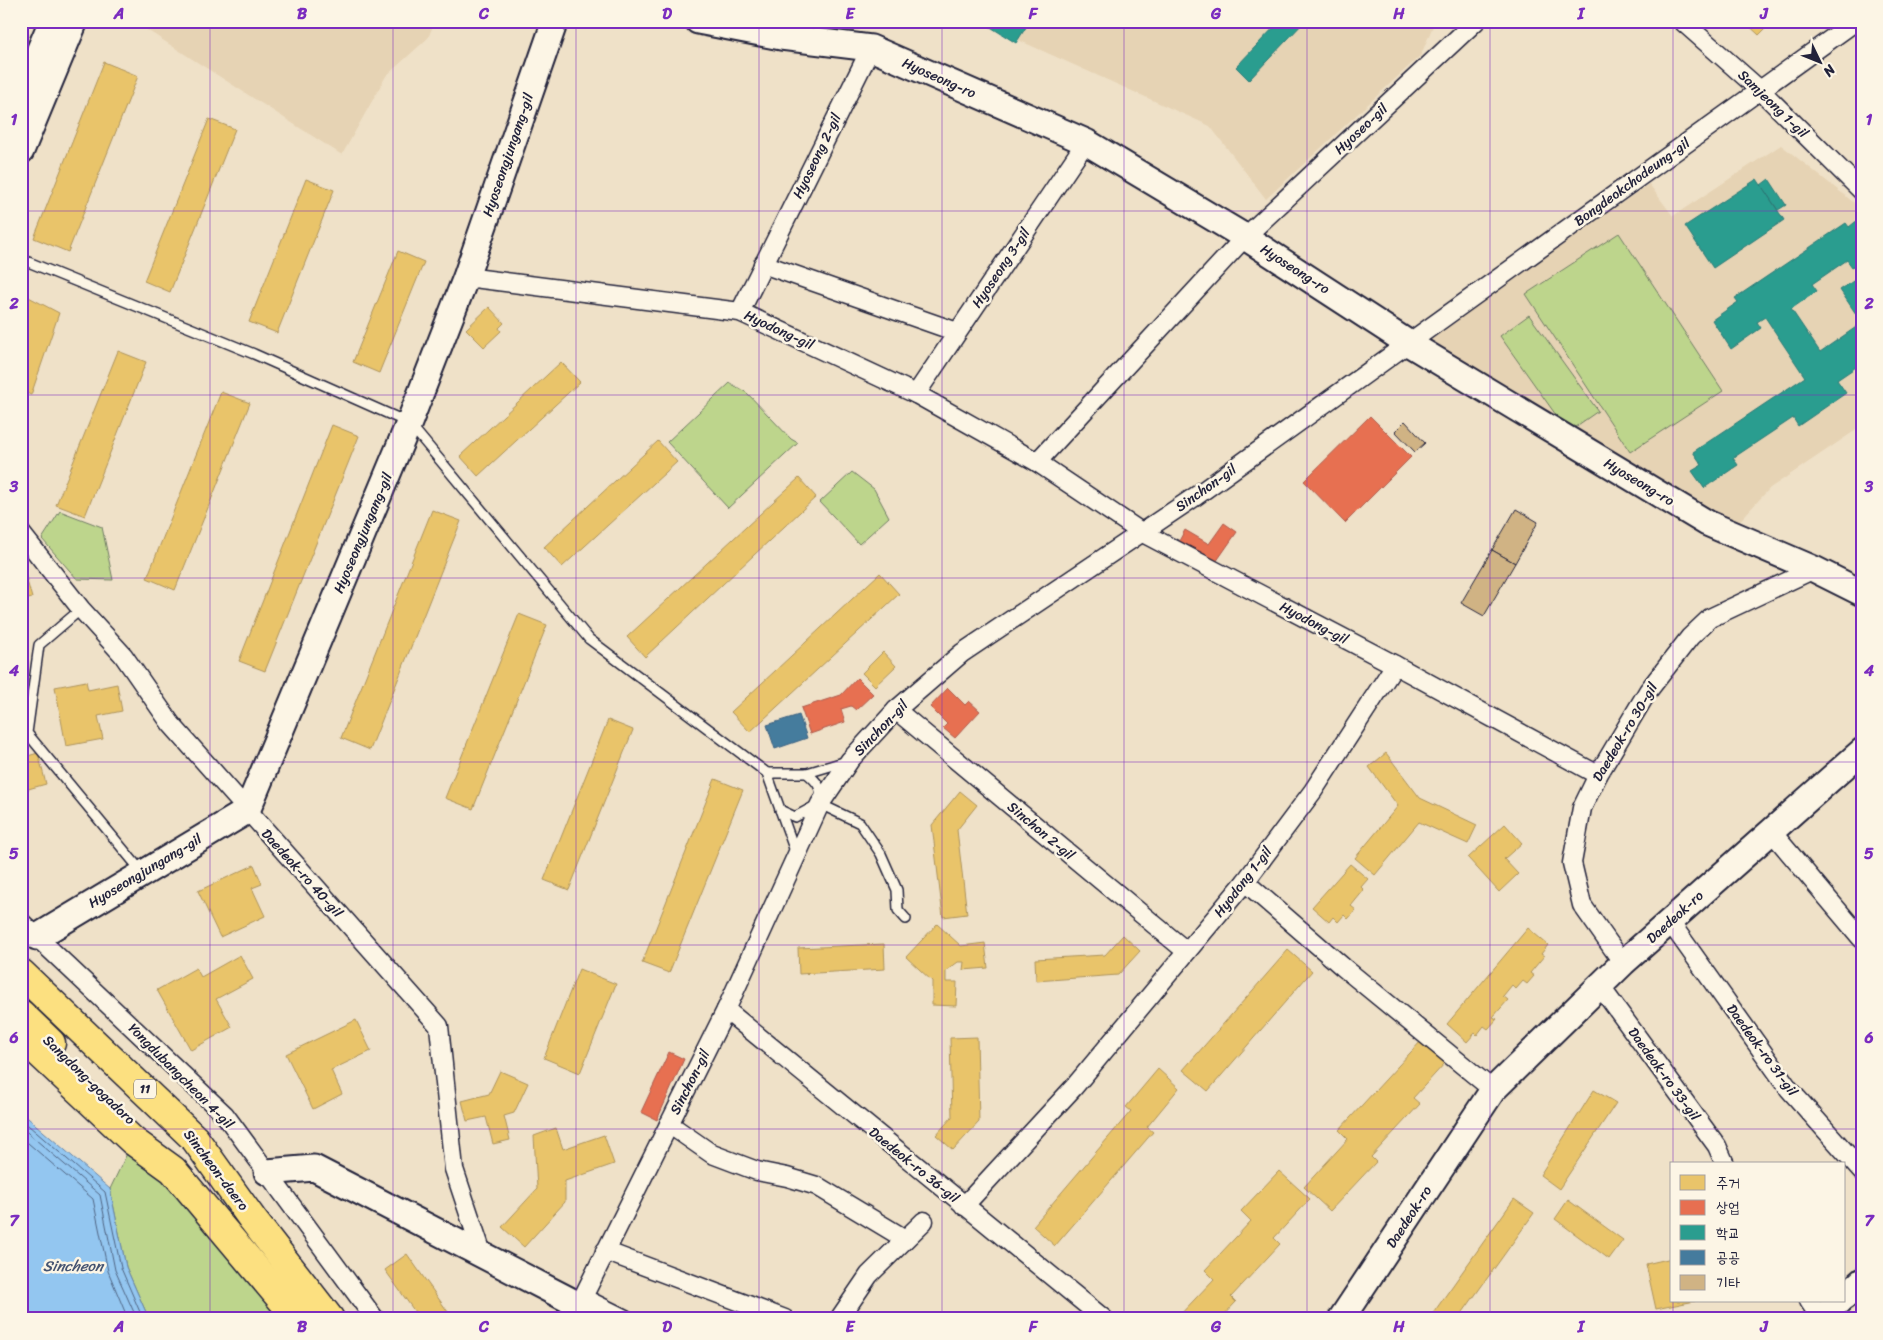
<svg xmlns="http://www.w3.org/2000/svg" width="1883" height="1340" viewBox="0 0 1883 1340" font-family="Sriracha,'Poor Story',sans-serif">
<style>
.built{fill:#e6d3b4}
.green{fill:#bdd58c;stroke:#707c64}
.water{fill:#93c6f0;stroke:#6684a8}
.homes{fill:#e9c46a;stroke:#ad935c}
.shops{fill:#e76f51;stroke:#ac584a}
.schools{fill:#2a9d8f;stroke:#287876}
.public{fill:#457b9d;stroke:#3a6080}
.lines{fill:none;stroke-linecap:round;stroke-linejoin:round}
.shore{stroke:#4f6483;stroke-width:1}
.building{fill:#d0b384;stroke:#22223b}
.lane-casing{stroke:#22223b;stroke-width:12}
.street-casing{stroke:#22223b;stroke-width:21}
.secondary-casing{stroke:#22223b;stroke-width:29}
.highway-casing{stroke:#22223b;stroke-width:31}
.lane{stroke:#fcf5e5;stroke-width:9}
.street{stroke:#fcf5e5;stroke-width:18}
.secondary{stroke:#fcf5e5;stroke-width:25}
.highway{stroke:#fce080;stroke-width:28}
.grid{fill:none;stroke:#7b2cbf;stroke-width:1;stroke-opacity:0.55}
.labels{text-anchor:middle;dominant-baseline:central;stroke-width:5;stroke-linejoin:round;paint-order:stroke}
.shield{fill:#fcf5e5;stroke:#63616e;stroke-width:1}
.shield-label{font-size:12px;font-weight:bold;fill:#22223b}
.street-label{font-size:14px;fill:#22223b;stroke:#fcf5e5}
.water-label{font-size:15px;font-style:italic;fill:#445371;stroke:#fcf5e5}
.neatline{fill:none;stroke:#7b2cbf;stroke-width:2}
.grid-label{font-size:16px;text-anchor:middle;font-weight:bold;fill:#7b2cbf}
</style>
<rect width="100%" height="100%" fill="#efe1c8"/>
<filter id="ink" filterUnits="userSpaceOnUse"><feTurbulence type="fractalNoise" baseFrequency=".02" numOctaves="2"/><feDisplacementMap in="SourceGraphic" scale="10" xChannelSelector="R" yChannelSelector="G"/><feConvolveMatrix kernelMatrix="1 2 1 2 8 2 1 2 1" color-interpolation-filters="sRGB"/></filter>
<g filter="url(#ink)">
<!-- built -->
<g class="built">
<path d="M133,21H435L428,38L386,76L342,155Z"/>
<path d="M976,21H1435L1421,55L1266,199L1210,126Z"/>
<path d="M1781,145L1862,209V426L1770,488L1735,526L1425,340L1649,184L1673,216Z"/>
</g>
<!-- green -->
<g class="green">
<path d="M1619,233L1723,391L1630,452L1526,294Z"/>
<path d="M1529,315L1598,411L1568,432L1500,336Z"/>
<path d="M730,383L747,393L791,439L798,443L728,508L667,442Z"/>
<path d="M852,472L874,489L889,517L859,544L820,502Z"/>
<path d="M60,511L102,527L113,580L77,579L42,539Z"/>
<path d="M133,1141L173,1170L279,1319H149L126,1267L110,1189Z"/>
</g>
<!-- water -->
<path class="water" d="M21,1112L110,1189L126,1267L149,1319H21Z"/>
<!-- homes -->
<g class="homes">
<path d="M1744,21H1773L1759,35Z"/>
<path d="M104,62L138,76L68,252L34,238Z"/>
<path d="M209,119L235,129L170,292L144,281Z"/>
<path d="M306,179L334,190L277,333L249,322Z"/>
<path d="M398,251L424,262L379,373L353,362Z"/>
<path d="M21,293L59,313L31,395L21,391Z"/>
<path d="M489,307L504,323L499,328L501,331L484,347L466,329Z"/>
<path d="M118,351L146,362L85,516L56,505Z"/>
<path d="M561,362L580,382L478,476L460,456Z"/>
<path d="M221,392L250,403L175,590L147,578Z"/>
<path d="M332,425L359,436L265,671L239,661Z"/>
<path d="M658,441L677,462L562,567L544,547Z"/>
<path d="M799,478L816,497L645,657L627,637Z"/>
<path d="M432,510L461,521L370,750L341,738Z"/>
<path d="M21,560L32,598L21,601Z"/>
<path d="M880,573L899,594L750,732L731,712Z"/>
<path d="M519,614L547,625L473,809L445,798Z"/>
<path d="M883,652L896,666L875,686L862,673Z"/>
<path d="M86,681L88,690L117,684L122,711L98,716L103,739L66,746L55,687Z"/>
<path d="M608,720L633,730L569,890L544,880Z"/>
<path d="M38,753L46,784L21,791V758Z"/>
<path d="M1386,753L1420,798L1477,825L1468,844L1419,822L1375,875L1355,858L1398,806L1369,767Z"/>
<path d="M715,779L743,790L669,973L642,963Z"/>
<path d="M960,791L977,805L957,830L967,914L943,917L932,825Z"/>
<path d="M1505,824L1522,843L1504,859L1518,874L1499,892L1468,858Z"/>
<path d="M1350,864L1368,879L1361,887L1364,890L1351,906L1356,910L1348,919L1344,915L1338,922L1333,917L1329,922L1312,907Z"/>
<path d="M254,865L262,884L252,888L265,916L220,937L198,891Z"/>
<path d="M937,924L961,946L985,943L988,968L963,970L964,962H958L946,971V982H957L956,1006L932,1005V981L906,957Z"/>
<path d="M1528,928L1548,945L1541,954L1544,956L1530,973L1534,976L1527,984L1523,981L1516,989L1512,985L1503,996L1508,1000L1493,1017L1497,1019L1488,1029L1484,1026L1477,1035L1475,1033L1467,1042L1447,1024Z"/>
<path d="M1123,935L1140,951L1118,975L1036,981L1035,959L1105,955Z"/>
<path d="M884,944L885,969L799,974L798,948Z"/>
<path d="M1288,950L1312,971L1208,1091L1183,1070Z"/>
<path d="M240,955L253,979L216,999L232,1027L191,1050L157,990L196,968L201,977Z"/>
<path d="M579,969L616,984L580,1073L544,1058Z"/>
<path d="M356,1020L371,1051L331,1070L342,1094L313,1109L286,1054Z"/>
<path d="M977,1037L979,1122L953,1150L936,1135L952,1117L950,1038Z"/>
<path d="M1422,1040L1446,1062L1413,1098L1420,1104L1371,1157L1376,1162L1330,1211L1304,1187L1348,1139L1339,1130Z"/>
<path d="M1158,1069L1179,1088L1147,1127L1153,1132L1055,1246L1033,1226L1131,1111L1126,1107Z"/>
<path d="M500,1071L528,1083L514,1113L504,1116L510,1140L493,1144L486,1117L467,1121L462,1101L489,1094Z"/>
<path d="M1594,1090L1616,1103L1559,1189L1540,1175Z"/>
<path d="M556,1128L563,1149L604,1135L614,1164L565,1181V1202L524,1247L502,1227L537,1189L534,1136Z"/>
<path d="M1279,1171L1310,1199L1274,1238L1280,1244L1231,1297L1236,1302L1220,1319H1176L1214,1279L1205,1270L1251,1221L1241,1211Z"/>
<path d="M1514,1199L1534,1213L1458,1319H1429Z"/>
<path d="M1568,1200L1623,1240L1609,1259L1555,1219Z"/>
<path d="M407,1254L453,1319H420L385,1270Z"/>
<path d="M1672,1258V1301H1695L1656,1309L1646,1264Z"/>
</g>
<!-- shops -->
<g class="shops">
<path d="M1370,416L1411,457L1345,523L1304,481Z"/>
<path d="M1224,523L1237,532L1216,562L1179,541L1185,530L1209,544Z"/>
<path d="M857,678L873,694L856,710L851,706L841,709L845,722L810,734L801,708L841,695Z"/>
<path d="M948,688L965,705L969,701L980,711L955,738L943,728L947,724L930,707Z"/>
<path d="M669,1052L684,1059L657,1120L641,1112Z"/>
</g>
<!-- schools -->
<g class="schools">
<path d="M981,21H1030L1016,43Z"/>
<path d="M1280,21H1305L1249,80L1236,67Z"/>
<path d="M1757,179L1784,220L1713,268L1685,226Z"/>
<path d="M1769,179L1786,205L1778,210L1761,185Z"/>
<path d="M1859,219L1862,223V261L1852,267L1847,260L1812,284L1817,291L1791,309L1820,352L1862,323V363L1837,380L1846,393L1798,426L1793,418L1733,458L1738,465L1704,488L1692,471L1702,465L1693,452L1805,377L1765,317L1757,322L1761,328L1731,349L1712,320L1738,302L1735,298L1846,223L1849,227Z"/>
<path d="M1862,275V323L1840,290Z"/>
</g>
<!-- public -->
<path class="public" d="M799,715L807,738L775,749L767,725Z"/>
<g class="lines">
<!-- shore -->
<g class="shore">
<path d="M21,1119L105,1192L121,1268L143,1319"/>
<path d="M21,1127L100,1195L115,1270L137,1319"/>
<path d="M21,1137L93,1199L108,1271L128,1319"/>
</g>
</g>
<!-- building -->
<g class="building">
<path d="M1405,421L1425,443L1415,452L1395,431Z"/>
<path d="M1516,509L1538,522L1515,563L1492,550Z"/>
<path d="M1492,550L1515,563L1484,616L1461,603Z"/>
</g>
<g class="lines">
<!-- lane casing -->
<g class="lane-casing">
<g id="lane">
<path d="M21,259L254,354L409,423L589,639L767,773L796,854"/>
<path d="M81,609L39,645L27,733L142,872"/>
<path d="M767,773H807L847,761"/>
<path d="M807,773C816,781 822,786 820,799"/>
<path d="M820,804L860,823L881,854L897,890L898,910L906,919"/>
<path d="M780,810L795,817L817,805"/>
</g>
</g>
<!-- street casing -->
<g class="street-casing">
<g id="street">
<path d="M1682,21L1760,90L1862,191"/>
<path d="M763,264L957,332"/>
<path d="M466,277L740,312L916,394L1037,462L1141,532L1395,665L1598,775"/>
<path d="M740,312L871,48"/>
<path d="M916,394L1086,142"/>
<path d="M1037,462L1245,237L1476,21"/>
<path d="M21,533L81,609L123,655L171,724L439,1026L454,1169L483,1256"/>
<path d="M896,710L1186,951"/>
<path d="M1771,831L1862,939"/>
<path d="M1245,882L1343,967L1493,1090"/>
<path d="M21,922L225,1115L375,1319"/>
<path d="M1670,922L1789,1089L1862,1171"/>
<path d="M1623,963L1582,905L1572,863L1582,808L1598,775L1648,691L1690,637L1710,618L1814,569"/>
<path d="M1600,986L1717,1146L1725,1164"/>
<path d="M726,1010L1104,1319"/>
<path d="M669,1124L712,1154L757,1171L787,1177L817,1186L905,1239"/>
<path d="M964,1206L1074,1087L1245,882L1313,791L1395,665"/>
<path d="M605,1251L785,1319"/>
<path d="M583,1298L625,1319"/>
<path d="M1809,1301L1821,1319"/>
<path d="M579,1305L726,1010L820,804L850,760L896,710L962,653L1196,496L1856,21"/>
<path d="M839,1319L869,1275L924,1221"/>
</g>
</g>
<!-- secondary casing -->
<g class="secondary-casing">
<g id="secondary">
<path d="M698,21L781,37L871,48L1086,142L1245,237L1408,343L1707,523L1814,569L1862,593"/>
<path d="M21,94L52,21"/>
<path d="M21,151L75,21"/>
<path d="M37,937L247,811L409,423L466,277L555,21"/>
<path d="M267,1172L314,1168L579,1305L597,1319"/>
<path d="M1844,1297L1862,1281"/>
<path d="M1341,1319L1493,1090L1623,963L1862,751"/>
<path d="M1820,1319L1839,1301"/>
</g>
</g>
<!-- highway casing -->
<g class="highway-casing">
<g id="highway">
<path d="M21,973L195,1139L253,1220L330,1319"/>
<path d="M21,1014L51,1043"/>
<path d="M21,1036L133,1141L173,1170L298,1319"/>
</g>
</g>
<!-- lane -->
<use href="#lane" class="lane"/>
<!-- street -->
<use href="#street" class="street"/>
<!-- secondary -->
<use href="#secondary" class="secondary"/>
<!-- highway -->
<use href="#highway" class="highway"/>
</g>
</g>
<!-- grid -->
<path class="grid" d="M210,21V1319M393,21V1319M576,21V1319M759,21V1319M942,21V1319M1124,21V1319M1307,21V1319M1490,21V1319M1673,21V1164M21,211H1862M21,395H1862M21,578H1862M21,762H1862M21,945H1862M21,1129H1862M1673,1301V1319"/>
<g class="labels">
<!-- shield labels -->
<rect class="shield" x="134" y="1079.5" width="22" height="19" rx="4"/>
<g class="shield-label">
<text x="145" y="1089">11</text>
</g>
<!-- street labels -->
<g class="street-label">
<text transform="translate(939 78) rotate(24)">Hyoseong-ro</text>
<text transform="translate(1773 104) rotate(44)">Samjeong 1-gil</text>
<text transform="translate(1361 129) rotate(-43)">Hyoseo-gil</text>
<text transform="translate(508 155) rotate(-71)">Hyoseongjungang-gil</text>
<text transform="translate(817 156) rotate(-64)">Hyoseong 2-gil</text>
<text transform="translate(1632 182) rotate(-36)">Bongdeokchodeung-gil</text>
<text transform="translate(1001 268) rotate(-56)">Hyoseong 3-gil</text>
<text transform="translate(1295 269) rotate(33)">Hyoseong-ro</text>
<text transform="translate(779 330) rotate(25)">Hyodong-gil</text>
<text transform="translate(1639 482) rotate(31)">Hyoseong-ro</text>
<text transform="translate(1206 488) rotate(-35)">Sinchon-gil</text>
<text transform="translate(363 533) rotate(-67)">Hyoseongjungang-gil</text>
<text transform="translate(1314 623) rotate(28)">Hyodong-gil</text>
<text transform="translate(881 728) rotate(-46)">Sinchon-gil</text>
<text transform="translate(1625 732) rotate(-59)">Daedeok-ro 30-gil</text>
<text transform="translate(1041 831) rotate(40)">Sinchon 2-gil</text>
<text transform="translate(145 871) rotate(-31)">Hyoseongjungang-gil</text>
<text transform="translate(302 873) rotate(48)">Daedeok-ro 40-gil</text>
<text transform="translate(1243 882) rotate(-52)">Hyodong 1-gil</text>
<text transform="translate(1675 917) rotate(-42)">Daedeok-ro</text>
<text transform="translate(1762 1050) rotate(54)">Daedeok-ro 31-gil</text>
<text transform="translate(1664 1074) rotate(54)">Daedeok-ro 33-gil</text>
<text transform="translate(181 1076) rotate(45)">Yongdubangcheon 4-gil</text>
<text transform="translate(89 1080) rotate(44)">Sangdong-gogadoro</text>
<text transform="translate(690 1082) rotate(-63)">Sinchon-gil</text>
<text transform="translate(914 1165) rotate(39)">Daedeok-ro 36-gil</text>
<text transform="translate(216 1170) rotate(53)">Sincheon-daero</text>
<text transform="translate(1409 1217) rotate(-57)">Daedeok-ro</text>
</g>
<!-- water labels -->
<g class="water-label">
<text x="73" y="1266">Sincheon</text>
</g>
</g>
<!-- margin -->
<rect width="1883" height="1340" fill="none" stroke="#fcf5e5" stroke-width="55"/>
<!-- legend -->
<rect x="1670" y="1162" width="175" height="140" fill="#fcf5e5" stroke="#a5a1a1"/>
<rect x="1680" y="1175" width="25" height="15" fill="#e9c46a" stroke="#a5a1a1"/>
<text x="1716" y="1188" font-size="15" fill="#22223b">주거</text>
<rect x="1680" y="1200" width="25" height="15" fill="#e76f51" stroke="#a5a1a1"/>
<text x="1716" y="1212" font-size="15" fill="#22223b">상업</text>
<rect x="1680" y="1225" width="25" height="15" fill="#2a9d8f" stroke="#a5a1a1"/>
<text x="1716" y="1238" font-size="15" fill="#22223b">학교</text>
<rect x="1680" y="1250" width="25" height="15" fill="#457b9d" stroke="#a5a1a1"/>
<text x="1716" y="1262" font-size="15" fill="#22223b">공공</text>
<rect x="1680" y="1275" width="25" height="15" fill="#d0b384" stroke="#a5a1a1"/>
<text x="1716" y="1288" font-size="15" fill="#22223b">기타</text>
<!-- north arrow -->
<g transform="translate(1820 62) rotate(133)" stroke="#fcf5e5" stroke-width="4" paint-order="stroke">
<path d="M0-4L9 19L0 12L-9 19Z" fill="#22223b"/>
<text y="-8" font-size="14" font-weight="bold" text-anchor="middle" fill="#22223b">N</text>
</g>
<rect x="28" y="28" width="1828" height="1284" class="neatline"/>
<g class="grid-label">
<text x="119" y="19">A</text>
<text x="302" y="19">B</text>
<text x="484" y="19">C</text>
<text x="667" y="19">D</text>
<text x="850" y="19">E</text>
<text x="1033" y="19">F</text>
<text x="1216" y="19">G</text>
<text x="1399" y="19">H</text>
<text x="1581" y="19">I</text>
<text x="1764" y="19">J</text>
<text x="14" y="125">1</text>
<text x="1869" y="125">1</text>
<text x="14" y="309">2</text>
<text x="1869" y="309">2</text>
<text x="14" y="492">3</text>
<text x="1869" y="492">3</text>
<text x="14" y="676">4</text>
<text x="1869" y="676">4</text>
<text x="14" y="859">5</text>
<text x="1869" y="859">5</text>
<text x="14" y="1043">6</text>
<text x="1869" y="1043">6</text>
<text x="14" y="1226">7</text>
<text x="1869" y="1226">7</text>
<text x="119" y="1332">A</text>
<text x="302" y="1332">B</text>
<text x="484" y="1332">C</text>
<text x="667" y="1332">D</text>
<text x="850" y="1332">E</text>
<text x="1033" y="1332">F</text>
<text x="1216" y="1332">G</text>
<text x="1399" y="1332">H</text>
<text x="1581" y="1332">I</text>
<text x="1764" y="1332">J</text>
</g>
</svg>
